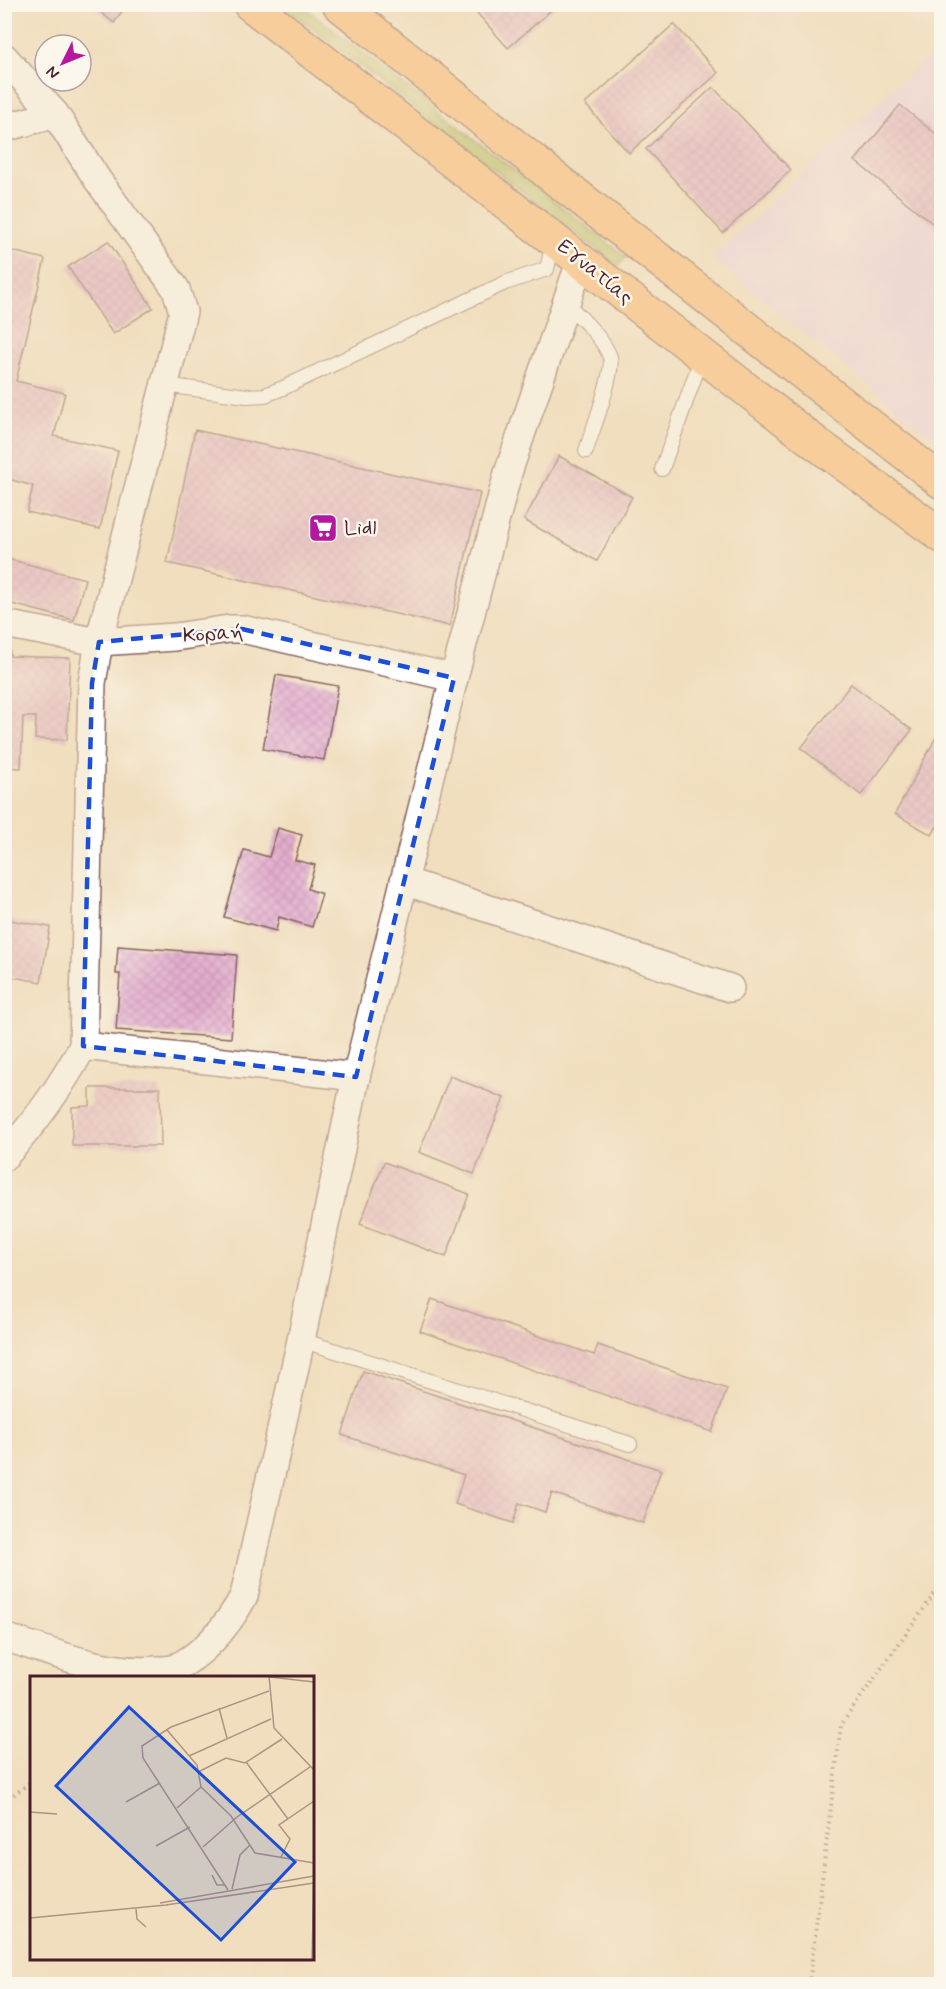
<svg xmlns="http://www.w3.org/2000/svg" width="946" height="1989" viewBox="0 0 946 1989" font-family="Mynerve,sans-serif">
<style>
.built{fill:#ecd1ea}
.grass{fill:#b1bc5e;stroke:#7e6e44;stroke-width:1.5}
.building{fill:url(#building-cross-hatch)}
.lines{fill:none;stroke-linecap:round;stroke-linejoin:round}
.service-casing{stroke:#84625e;stroke-width:16}
.minor-casing{stroke:#84625e;stroke-width:30}
.trunk-casing{stroke:#84625e;stroke-width:36}
.path{stroke:#84625e;stroke-width:4;stroke-dasharray:1.5 4.5;stroke-linecap:butt}
.service{stroke:#fff;stroke-width:14}
.minor{stroke:#fff;stroke-width:27}
.trunk{stroke:#febb71;stroke-width:33}
.marked{fill:none;stroke:#1d4ed8;stroke-width:4.5;stroke-dasharray:12 8;stroke-linejoin:round}
.labels{text-anchor:middle;dominant-baseline:central;stroke-width:5;stroke-linejoin:round;paint-order:stroke}
.street-label{font-size:21px;fill:#4a1f2b;stroke:#fbf7ec}
.poi-label{font-size:21px;fill:#4a1f2b;stroke:#fbf7ec;text-anchor:start}
.inset-road{fill:none;stroke:#ae9283;stroke-width:1.5}
.view{fill:#1d4ed8;fill-opacity:0.15;stroke:#1d4ed8;stroke-width:3}
.inset-edge{fill:none;stroke:#4a1f2b;stroke-width:3}
</style>
<defs>
<pattern id="building-cross-hatch" width="8" height="8" patternUnits="userSpaceOnUse" patternTransform="scale(1.5)"><rect width="8" height="8" fill="#e3adce"/><path d="M0 0l8 8M0 8l8-8" fill="none" stroke="#c494b1"/></pattern>
</defs>
<rect width="100%" height="100%" fill="#fbf7ec"/>
<filter id="ink" filterUnits="userSpaceOnUse"><feTurbulence type="fractalNoise" baseFrequency=".0167" numOctaves="2"/><feDisplacementMap in="SourceGraphic" scale="12" xChannelSelector="R" yChannelSelector="G"/><feConvolveMatrix kernelMatrix="1 2 1 2 8 2 1 2 1" color-interpolation-filters="sRGB"/></filter>
<filter id="wash" filterUnits="userSpaceOnUse"><feTurbulence type="fractalNoise" baseFrequency=".008" numOctaves="4" result="noise"/><feDisplacementMap in="SourceGraphic" scale="24" xChannelSelector="R" yChannelSelector="G"/><feGaussianBlur stdDeviation="1.35" result="paint"/><feColorMatrix in="noise" values="0 0 0 0 0 0 0 0 0 0 0 0 0 0 0 0 0 1.4 0 .05"/><feComposite in="paint" operator="in"/></filter>
<g filter="url(#wash)">
<rect width="100%" height="100%" fill="#f0debe"/>
<!-- built -->
<path class="built" d="M941,48V444L712,258L906,76Z"/>
<!-- grass -->
<path class="grass" d="M282,5H301L626,257L618,266Z"/>
<g id="blocks">
<!-- building -->
<g class="building">
<path d="M90,4H127L114,23Z"/>
<path d="M470,5H557L508,48Z"/>
<path d="M674,24L718,73L629,153L585,104Z"/>
<path d="M713,87L791,170L723,233L646,149Z"/>
<path d="M900,105L942,139V231L855,161Z"/>
<path d="M108,241L153,308L113,334L68,267Z"/>
<path d="M4,249L45,259L16,381L65,393L54,436L118,451L100,529L27,512L33,486L8,479L4,490Z"/>
<path d="M195,430L480,493L450,626L167,563Z"/>
<path d="M559,456L632,497L597,561L524,520Z"/>
<path d="M4,558L85,579L74,620L4,602Z"/>
<path d="M4,650H10V656L70,658L67,740L35,739L36,717H23L21,768L4,767Z"/>
<path d="M276,675L338,686L324,760L263,749Z"/>
<path d="M851,684L912,730L861,795L801,748Z"/>
<path d="M942,726V818L932,835L895,814Z"/>
<path d="M278,828L302,835L295,860L315,865L308,889L322,894L312,927L279,917L276,931L224,917L244,850L269,857Z"/>
<path d="M4,919L50,927L41,982L6,976L10,949L4,948Z"/>
<path d="M118,946L237,955L231,1038L116,1030L120,974H116Z"/>
<path d="M450,1076L504,1098L474,1174L419,1152Z"/>
<path d="M90,1088H160L161,1146H72V1107L90,1106Z"/>
<path d="M384,1162L469,1194L446,1257L360,1224Z"/>
<path d="M432,1299L594,1355L598,1345L727,1389L712,1432L420,1331Z"/>
<path d="M363,1371L661,1470L643,1523L552,1493L545,1512L519,1503L513,1523L455,1504L464,1475L342,1435Z"/>
</g>
</g>
</g>
<g filter="url(#ink)">
<use href="#blocks" fill-opacity="0" stroke="#84625e" stroke-width="1.5"/>
<g class="lines">
<!-- service casing -->
<g class="service-casing">
<g id="service">
<path d="M566,303C580,317 604,339 610,357C615,373 591,433 586,451"/>
<path d="M164,385L247,396L265,395L283,388L505,283L547,269L553,242"/>
<path d="M662,469L702,356"/>
<path d="M301,1340L630,1444"/>
</g>
</g>
<!-- minor casing -->
<g class="minor-casing">
<g id="minor">
<path d="M4,57L55,114L97,179L176,289L183,312L99,642L92,683L83,1046C61,1087 35,1123 4,1157"/>
<path d="M4,128L55,114"/>
<path d="M4,624L99,642L175,637L229,629H242L454,678"/>
<path d="M404,881L730,988"/>
<path d="M83,1046L356,1077"/>
<path d="M4,1637C53,1652 105,1675 157,1670C162,1670 170,1670 175,1668C206,1653 228,1625 244,1596L301,1340L356,1077L454,678L508,473L580,262"/>
</g>
</g>
<!-- trunk casing -->
<g class="trunk-casing">
<g id="trunk">
<path d="M250,4L809,438L942,536"/>
<path d="M339,4L552,176L942,482"/>
</g>
</g>
<!-- path -->
<g class="path">
<path d="M4,1802L32,1781"/>
<path d="M809,1984L841,1725L942,1583"/>
</g>
<!-- service -->
<use href="#service" class="service"/>
<!-- minor -->
<use href="#minor" class="minor"/>
<!-- trunk -->
<use href="#trunk" class="trunk"/>
</g>
</g>
<!-- marked area -->
<path d="M0 0H946V1989H0ZM242,629L454,678L356,1077L83,1046L92,683L99,642Z" fill="#f0debe" fill-opacity=".55" fill-rule="evenodd"/>
<path class="marked" d="M242,629L454,678L356,1077L83,1046L92,683L99,642Z"/>
<!-- icons -->
<defs>
<g id="supermarket-square" transform="scale(1.5)"><rect x="-9" y="-9" width="18" height="18" rx="4" fill="#b5179e" stroke="#fbf7ec"/><path d="M-6-5.5h2.5l.6 2H6L4.5 2H-2.5L-4.4-4H-6ZM-1.5 3.2a1.3 1.3 0 1 0 .1 0ZM3 3.2a1.3 1.3 0 1 0 .1 0Z" fill="#fff"/></g>
</defs>
<g fill-rule="evenodd">
<use href="#supermarket-square" x="323" y="528"/>
</g>
<g class="labels">
<!-- street labels -->
<g class="street-label">
<text transform="translate(595 272) rotate(39)">Εγνατίας</text>
<text transform="translate(213 634) rotate(-4)">Κοραή</text>
</g>
<!-- poi labels -->
<g class="poi-label">
<text x="344" y="528">Lidl</text>
</g>
</g>
<!-- overview -->
<g transform="translate(30 1676)">
<rect width="284" height="284" fill="#f0debe"/>
<path class="inset-road" d="M239,0L244,52L284,94M240,1L284,6M189,32L197,62M137,54L167,89L171,111L201,140L225,177L284,187M159,80L241,43M216,86L258,143M168,96L196,82L215,87L252,63M96,126L130,107M147,132L171,111M0,136L27,138M126,170L160,151M173,171L207,141L280,91M251,181L260,163L249,149L284,125M182,199L187,209H195M202,213L210,179L220,169M198,214L113,82L112,70L141,51L239,15M130,227L284,200M106,233L107,243L116,251M0,242L136,229L284,207M282,283L284,194"/>
<path class="view" d="M99,31L265,186L191,264L26,110Z"/>
<rect width="284" height="284" class="inset-edge"/>
</g>
<!-- margin -->
<rect width="946" height="1989" fill="none" stroke="#fbf7ec" stroke-width="24"/>
<!-- north arrow -->
<g transform="translate(63 63) rotate(227)"><circle r="28" fill="#fbf7ec" stroke="#b4a19f" stroke-width="1.5"/>
<path d="M0-4.5L10 22L0 15L-10 22Z" fill="#b5179e"/>
<text y="-9" font-size="16" font-weight="bold" text-anchor="middle" fill="#4a1f2b">N</text>
</g>
</svg>
